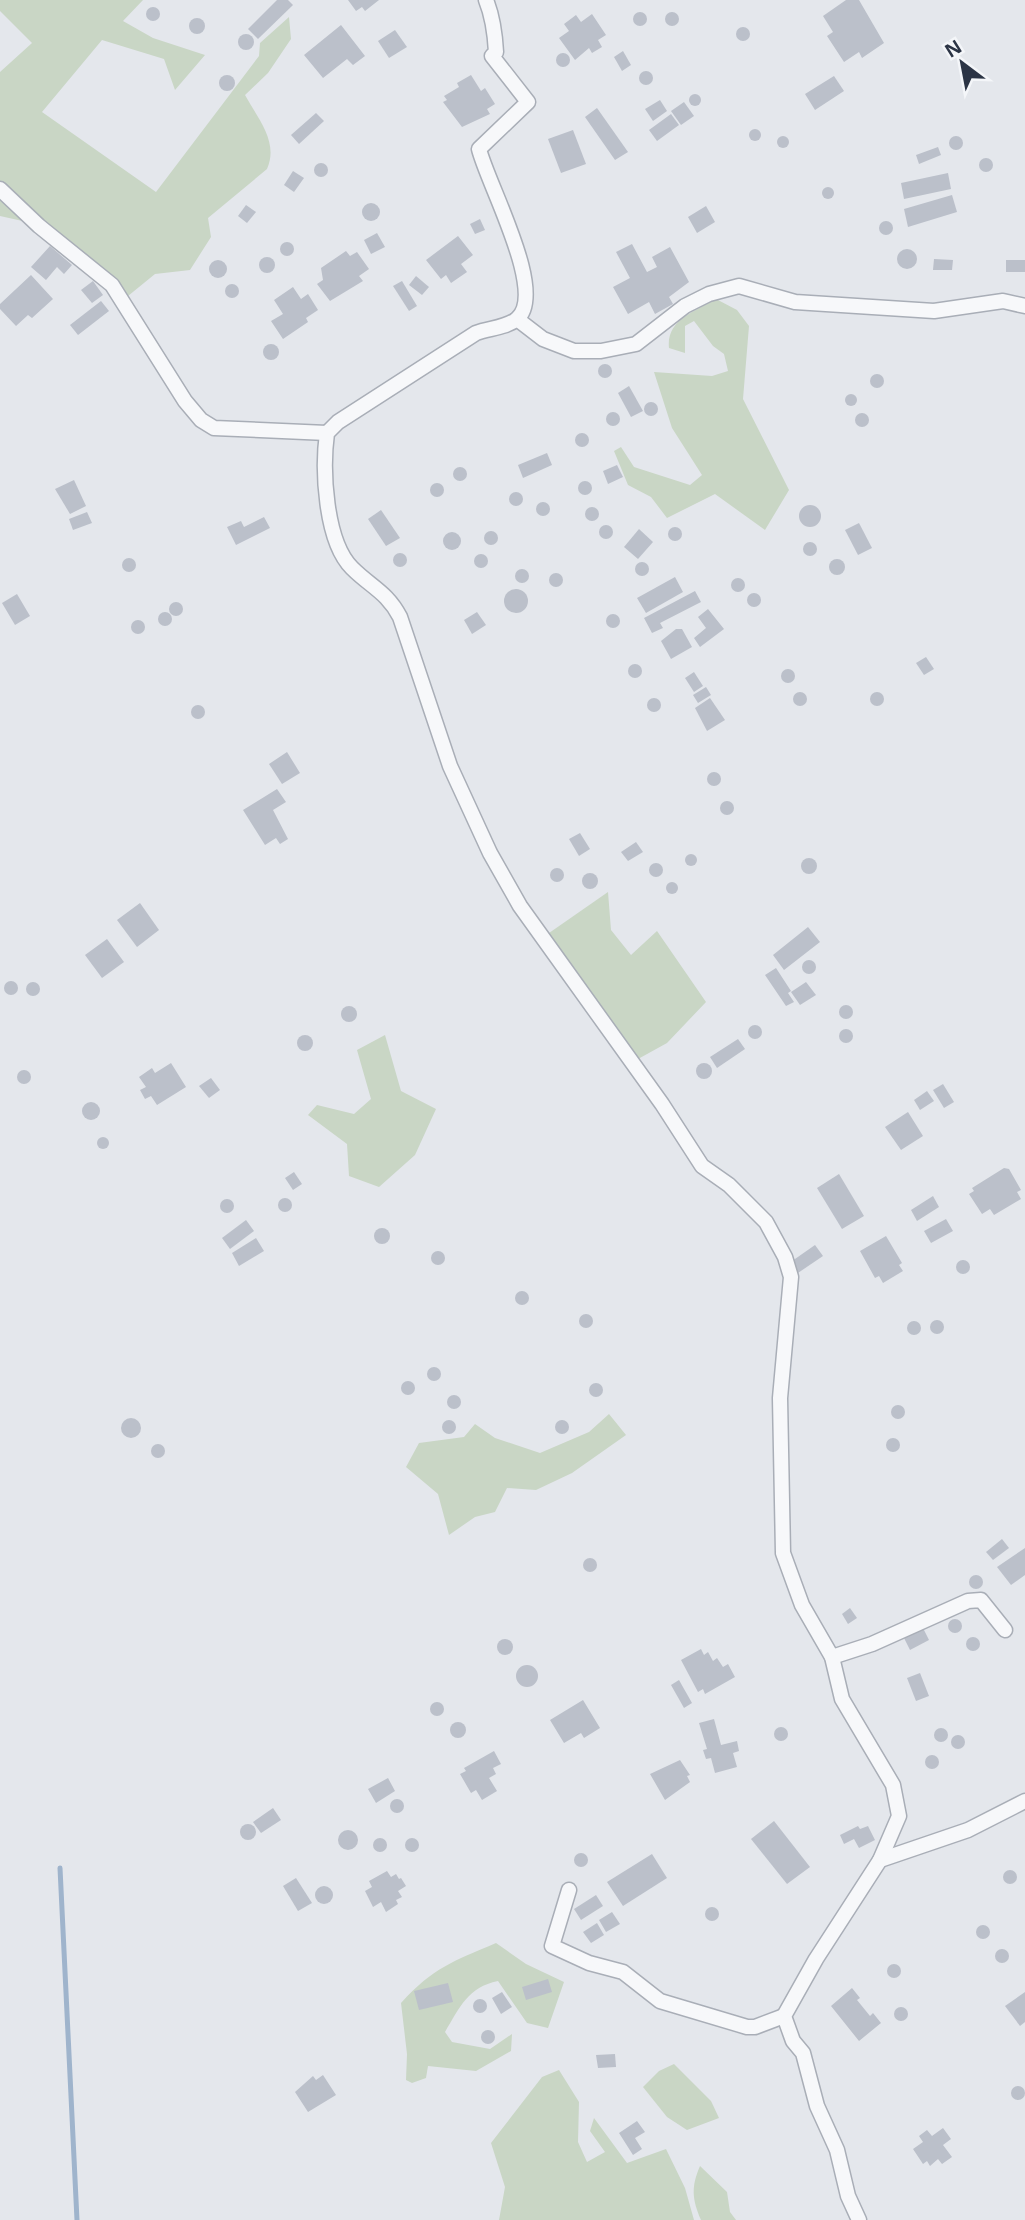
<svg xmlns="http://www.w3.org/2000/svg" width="1025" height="2220" viewBox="0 0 1025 2220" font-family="'Noto Sans',sans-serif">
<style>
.green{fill:#c9d6c5}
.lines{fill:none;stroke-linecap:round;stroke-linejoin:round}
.stream{stroke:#9fb4cc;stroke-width:5}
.building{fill:#bbc0ca}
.minor-casing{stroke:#a9aeb7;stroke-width:17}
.minor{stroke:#f7f8fa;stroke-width:14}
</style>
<rect width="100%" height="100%" fill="#e4e7ec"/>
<!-- green -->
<g class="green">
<path d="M0,0H143L123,21L153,38L205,55L175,90L164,59L102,40L42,112L156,192L259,56L260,43L289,17L291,39L268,73L245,95C258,119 279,142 267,169L208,218L211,237L190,270L155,274L128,296L54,228L0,216V72L32,43L0,11Z"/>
<path d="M716,299L737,310L749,326L743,399L789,490L765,530L715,494L667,518L651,497L628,485L614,451L621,447L634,467L690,485L702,475L672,428L654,372L712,376L728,371L724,354L713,346L694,321L685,326V353L669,348C666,320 694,312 716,299Z"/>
<path d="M608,892L611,930L631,955L657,931L706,1002L667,1043L629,1064L539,940Z"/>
<path d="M385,1035L401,1091L436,1109L415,1155L379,1187L349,1176L347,1144L308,1115L317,1105L354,1114L371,1099L357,1050Z"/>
<path d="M609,1414L626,1435L572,1473L536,1490L507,1488L495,1512L475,1517L449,1535L438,1494L406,1467L419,1443L464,1437L475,1424L495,1438L540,1453L589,1432Z"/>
<path d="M496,1943L526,1964L564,1982L548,2028L527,2023L498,1981C468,1987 460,2007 445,2032L452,2042L490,2049L512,2034L511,2051L476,2071L428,2066L426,2078L412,2083L406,2080L407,2054L401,2003C434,1967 452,1962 496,1943Z"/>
<path d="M674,2064L711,2101L719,2118L687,2130L667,2117L643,2087L659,2071Z"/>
<path d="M559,2070L579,2102L578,2142L587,2162L605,2152L590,2131L594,2118L627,2163L666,2149L685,2188L694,2220H499L505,2187L491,2143L542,2077Z"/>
<path d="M700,2166L727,2192L730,2212L736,2220H701C692,2199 691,2187 700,2166Z"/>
</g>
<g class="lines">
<!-- stream -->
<path class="stream" d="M60,1868L77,2220"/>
</g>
<!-- building -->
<g class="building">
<path d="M277,0H288L293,5L258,39L248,29Z"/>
<path d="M348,0H379L365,11L362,7L356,11Z"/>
<path d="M846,0H859L884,43L862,58L859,52L844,62L827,36L833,32L823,16Z"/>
<circle cx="153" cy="14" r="7"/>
<circle cx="640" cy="19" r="7"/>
<circle cx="672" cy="19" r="7"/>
<path d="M592,14L606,35L598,40L602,47L592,53L589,48L575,60L559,38L569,31L564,24L576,15L581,22Z"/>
<circle cx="197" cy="26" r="8"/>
<path d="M341,25L365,56L353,65L347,59L323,78L304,55Z"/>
<circle cx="743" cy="34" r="7"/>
<path d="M395,30L407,47L389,58L378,41Z"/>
<circle cx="246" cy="42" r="8"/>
<path d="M623,51L631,65L622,71L614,57Z"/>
<circle cx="563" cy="60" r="7"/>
<circle cx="646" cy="78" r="7"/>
<circle cx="227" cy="83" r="8"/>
<path d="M471,75L481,91L485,88L495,104L487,109L490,114L462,127L443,102L447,100L444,96L459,87L457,83Z"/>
<path d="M834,76L844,91L815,110L805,94Z"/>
<circle cx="695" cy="100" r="6"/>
<path d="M660,100L667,111L653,121L645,109Z"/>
<path d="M684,102L694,116L681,125L671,111Z"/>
<path d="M597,108L628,152L615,160L585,117Z"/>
<path d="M316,113L324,121L299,144L291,135Z"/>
<path d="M671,114L679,125L657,141L649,130Z"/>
<circle cx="755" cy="135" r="6"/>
<path d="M573,130L586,164L561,173L548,139Z"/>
<circle cx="783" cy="142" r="6"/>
<circle cx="956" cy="143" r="7"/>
<path d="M938,147L941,155L919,164L916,155Z"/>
<circle cx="986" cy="165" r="7"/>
<circle cx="321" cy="170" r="7"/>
<path d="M293,171L304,178L294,192L284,185Z"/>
<path d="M948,173L951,189L904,199L901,183Z"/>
<circle cx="828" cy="193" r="6"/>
<path d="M952,195L957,212L908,227L904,209Z"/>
<circle cx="371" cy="212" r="9"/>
<path d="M246,205L256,212L247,223L238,216Z"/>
<path d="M706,206L715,222L697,233L688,217Z"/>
<path d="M480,219L485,230L475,234L470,224Z"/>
<circle cx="886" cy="228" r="7"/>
<path d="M377,233L385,247L371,254L364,240Z"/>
<path d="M458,236L473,255L461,264L467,272L451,283L446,275L441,279L426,260Z"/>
<circle cx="287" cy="249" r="7"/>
<path d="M632,244L647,272L657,267L652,257L670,247L689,282L669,297L673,304L655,314L649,302L628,314L613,287L630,278L616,252Z"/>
<path d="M50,246L72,265L64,274L57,267L46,280L31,267Z"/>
<circle cx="907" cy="259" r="10"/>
<path d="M346,251L350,256L357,252L369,269L359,276L363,281L330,301L317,284L323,280L321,268Z"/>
<circle cx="267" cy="265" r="8"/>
<path d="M934,259L953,260L952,270H933Z"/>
<rect x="1006" y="260" width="19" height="12"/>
<circle cx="218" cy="269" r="9"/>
<path d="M31,275L53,299L32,318L28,315L16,326L0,309V304Z"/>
<path d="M416,276L429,287L422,295L409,285Z"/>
<path d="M93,281L103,295L92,303L81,290Z"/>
<path d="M402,281L417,306L409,311L393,286Z"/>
<circle cx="232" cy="291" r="7"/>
<path d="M293,287L301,299L308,294L318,310L306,318L308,322L283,339L271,321L283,314L274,300Z"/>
<path d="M101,301L109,311L78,335L70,325Z"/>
<circle cx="271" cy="352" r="8"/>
<circle cx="605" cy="371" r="7"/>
<circle cx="877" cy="381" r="7"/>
<path d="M629,386L643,411L631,417L618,393Z"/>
<circle cx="851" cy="400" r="6"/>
<circle cx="651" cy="409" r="7"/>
<circle cx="613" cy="419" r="7"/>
<circle cx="862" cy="420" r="7"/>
<circle cx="582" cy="440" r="7"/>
<path d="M547,453L552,465L523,478L518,465Z"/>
<path d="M617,465L623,477L608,484L603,471Z"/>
<circle cx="460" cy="474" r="7"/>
<path d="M74,480L86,506L70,514L55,489Z"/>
<circle cx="585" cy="488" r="7"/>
<circle cx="437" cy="490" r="7"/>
<circle cx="516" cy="499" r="7"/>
<circle cx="543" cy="509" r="7"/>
<circle cx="810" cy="516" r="11"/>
<circle cx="592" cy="514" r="7"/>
<path d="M381,510L400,538L386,546L368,519Z"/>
<path d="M87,512L92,523L73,530L69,519Z"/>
<path d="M264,517L270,528L236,545L227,527L241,521L244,527Z"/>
<path d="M859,523L872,548L858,555L845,530Z"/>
<circle cx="606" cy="532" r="7"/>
<circle cx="675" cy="534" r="7"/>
<path d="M639,529L653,542L638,559L624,547Z"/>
<circle cx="491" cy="538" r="7"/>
<circle cx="452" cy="541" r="9"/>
<circle cx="810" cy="549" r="7"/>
<circle cx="400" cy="560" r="7"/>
<circle cx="481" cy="561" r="7"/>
<circle cx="129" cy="565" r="7"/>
<circle cx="837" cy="567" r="8"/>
<circle cx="642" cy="569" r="7"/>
<circle cx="522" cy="576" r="7"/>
<circle cx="556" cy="580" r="7"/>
<path d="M675,577L683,592L646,613L637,598Z"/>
<circle cx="738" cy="585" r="7"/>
<circle cx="516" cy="601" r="12"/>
<path d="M695,591L701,602L660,623L663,628L652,633L644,618Z"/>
<circle cx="754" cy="600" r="7"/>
<path d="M17,594L30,616L15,625L2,603Z"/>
<circle cx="176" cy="609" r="7"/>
<path d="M708,609L724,629L700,647L694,638L706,628L698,617Z"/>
<path d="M477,612L486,625L472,634L464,620Z"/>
<circle cx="165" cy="619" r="7"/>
<circle cx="613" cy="621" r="7"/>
<circle cx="138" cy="627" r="7"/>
<path d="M676,629H682L692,647L671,659L661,641Z"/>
<path d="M926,657L934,669L924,675L916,663Z"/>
<circle cx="635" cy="671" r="7"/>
<circle cx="788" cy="676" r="7"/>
<path d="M694,672L703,686L694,692L685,678Z"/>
<path d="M706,687L711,695L698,703L693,695Z"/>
<circle cx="877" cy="699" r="7"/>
<circle cx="800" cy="699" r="7"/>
<path d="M710,698L725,720L707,731L695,708Z"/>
<circle cx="654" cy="705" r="7"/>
<circle cx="198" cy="712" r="7"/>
<path d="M287,752L300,773L282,784L269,764Z"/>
<circle cx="714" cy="779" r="7"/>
<path d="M277,789L286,802L273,810L288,839L280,844L276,838L265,845L243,810Z"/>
<circle cx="727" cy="808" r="7"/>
<path d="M580,833L590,849L579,856L569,839Z"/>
<path d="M636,842L643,852L628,861L621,852Z"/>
<circle cx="691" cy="860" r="6"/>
<circle cx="809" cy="866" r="8"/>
<circle cx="656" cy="870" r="7"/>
<circle cx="557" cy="875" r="7"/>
<circle cx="590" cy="881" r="8"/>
<circle cx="672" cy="888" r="6"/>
<path d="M140,903L159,930L137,947L117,920Z"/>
<path d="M808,927L820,942L784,970L773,955Z"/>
<path d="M107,939L124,962L102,978L85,955Z"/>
<circle cx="809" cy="967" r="7"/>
<path d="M776,968L791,991L788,993L794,1002L786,1006L765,975Z"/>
<circle cx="11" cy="988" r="7"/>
<circle cx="33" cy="989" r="7"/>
<path d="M806,982L816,995L800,1005L791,992Z"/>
<circle cx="846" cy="1012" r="7"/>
<circle cx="349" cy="1014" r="8"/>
<circle cx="755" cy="1032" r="7"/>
<circle cx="846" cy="1036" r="7"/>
<circle cx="305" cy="1043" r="8"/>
<path d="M738,1039L745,1049L717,1068L710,1057Z"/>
<path d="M171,1063L186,1087L157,1105L151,1096L145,1099L140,1090L146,1087L139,1077L152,1068L155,1073Z"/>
<circle cx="704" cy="1071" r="8"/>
<circle cx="24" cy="1077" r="7"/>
<path d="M211,1078L220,1090L209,1098L199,1086Z"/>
<path d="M943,1084L954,1102L944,1108L933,1090Z"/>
<path d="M927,1091L934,1101L920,1110L914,1100Z"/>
<circle cx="91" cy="1111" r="9"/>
<path d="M908,1112L923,1136L901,1150L885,1127Z"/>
<circle cx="103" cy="1143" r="6"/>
<path d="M1004,1168L1009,1169L1021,1190L1017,1192L1021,1199L994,1215L990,1209L982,1214L969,1194L974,1191L972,1188Z"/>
<path d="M294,1172L302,1184L293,1190L285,1178Z"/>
<path d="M839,1174L864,1216L842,1229L817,1188Z"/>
<path d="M933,1196L939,1207L917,1221L911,1210Z"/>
<circle cx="285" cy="1205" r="7"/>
<circle cx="227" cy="1206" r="7"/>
<path d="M946,1219L953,1231L931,1243L924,1231Z"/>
<path d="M246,1220L254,1231L230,1249L222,1238Z"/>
<circle cx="382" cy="1236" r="8"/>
<path d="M886,1236L902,1263L899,1265L903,1271L883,1283L879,1276L875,1278L860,1251Z"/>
<path d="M256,1238L264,1251L239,1266L232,1253Z"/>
<path d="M815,1245L823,1256L792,1277L785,1266Z"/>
<circle cx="438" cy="1258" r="7"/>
<circle cx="963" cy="1267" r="7"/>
<circle cx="522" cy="1298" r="7"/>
<circle cx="586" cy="1321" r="7"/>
<circle cx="937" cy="1327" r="7"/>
<circle cx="914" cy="1328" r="7"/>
<circle cx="434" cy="1374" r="7"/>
<circle cx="408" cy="1388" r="7"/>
<circle cx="596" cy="1390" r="7"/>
<circle cx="454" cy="1402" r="7"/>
<circle cx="898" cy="1412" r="7"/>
<circle cx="131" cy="1428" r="10"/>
<circle cx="449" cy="1427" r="7"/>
<circle cx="562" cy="1427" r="7"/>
<circle cx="893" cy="1445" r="7"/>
<circle cx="158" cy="1451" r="7"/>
<path d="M1002,1539L1009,1548L993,1560L986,1552Z"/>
<path d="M1025,1548V1575L1011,1585L997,1567Z"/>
<circle cx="590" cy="1565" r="7"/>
<circle cx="976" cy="1582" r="7"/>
<path d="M850,1608L857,1618L848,1624L842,1614Z"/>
<circle cx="955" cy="1626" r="7"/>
<path d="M923,1628L929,1640L910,1650L904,1638Z"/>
<circle cx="973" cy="1644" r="7"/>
<circle cx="505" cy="1647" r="8"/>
<path d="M701,1649L704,1655L708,1652L713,1661L717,1658L723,1667L728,1664L735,1677L705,1694L703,1689L698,1692L681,1660Z"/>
<circle cx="527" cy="1676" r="11"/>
<path d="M920,1673L929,1696L916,1701L907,1678Z"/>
<path d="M679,1680L692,1703L684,1708L671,1685Z"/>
<path d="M583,1700L600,1728L584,1738L581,1733L564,1743L550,1720Z"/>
<circle cx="437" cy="1709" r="7"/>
<path d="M714,1719L721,1745L737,1741L739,1751L733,1753L737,1767L715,1773L711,1758L706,1759L703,1750L707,1749L699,1723Z"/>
<circle cx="458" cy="1730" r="8"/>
<circle cx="781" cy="1734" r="7"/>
<circle cx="941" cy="1735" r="7"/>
<circle cx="958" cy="1742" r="7"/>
<path d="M494,1751L501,1764L493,1768L496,1774L489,1778L497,1791L482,1800L476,1790L471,1793L460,1774L466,1771L464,1768Z"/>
<circle cx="932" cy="1762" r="7"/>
<path d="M680,1760L690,1775L687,1776L690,1782L665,1800L650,1774Z"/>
<path d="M388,1778L395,1791L376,1803L368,1789Z"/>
<circle cx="397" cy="1806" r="7"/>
<path d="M273,1808L281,1820L261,1833L253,1822Z"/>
<path d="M774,1821L810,1867L787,1884L751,1839Z"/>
<circle cx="248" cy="1832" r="8"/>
<path d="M858,1826L860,1829L868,1826L875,1840L859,1848L854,1839L844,1844L840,1835Z"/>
<circle cx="348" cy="1840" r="10"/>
<circle cx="412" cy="1845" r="7"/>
<circle cx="380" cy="1845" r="7"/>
<circle cx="581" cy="1860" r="7"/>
<path d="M652,1854L667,1878L623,1906L607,1882Z"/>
<circle cx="1010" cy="1877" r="7"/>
<path d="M387,1871L391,1877L396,1874L399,1879L401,1878L406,1886L398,1891L402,1897L396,1900L398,1904L386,1912L381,1902L373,1907L365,1891L372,1887L369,1881Z"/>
<path d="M296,1878L312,1903L298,1911L283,1886Z"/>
<circle cx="324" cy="1895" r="9"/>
<path d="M596,1895L603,1906L581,1920L574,1909Z"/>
<circle cx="712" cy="1914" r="7"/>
<path d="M612,1912L620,1924L606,1932L599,1920Z"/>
<path d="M597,1923L604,1935L591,1943L583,1932Z"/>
<circle cx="983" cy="1932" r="7"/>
<circle cx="1002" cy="1956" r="7"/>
<circle cx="894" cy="1971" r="7"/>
<path d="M548,1979L552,1992L526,2000L522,1987Z"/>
<path d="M448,1983L453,2002L419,2010L414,1991Z"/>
<path d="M852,1988L860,1998L857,2000L870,2016L873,2013L881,2023L859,2041L831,2006Z"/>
<path d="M502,1992L512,2007L501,2014L492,1998Z"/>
<path d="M1025,1992V2022L1020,2026L1005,2006Z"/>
<circle cx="480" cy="2006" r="7"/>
<circle cx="901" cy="2014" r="7"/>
<circle cx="488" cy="2037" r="7"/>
<path d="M615,2054L616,2067L598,2068L596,2055Z"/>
<path d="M323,2075L336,2095L308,2112L295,2092L313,2076L316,2080Z"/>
<circle cx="1018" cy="2093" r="7"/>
<path d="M637,2121L645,2132L635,2138L642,2149L633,2155L619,2133Z"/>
<path d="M943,2128L951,2139L943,2145L952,2157L942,2164L938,2159L930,2166L927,2161L923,2164L913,2149L923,2142L919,2136L927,2130L932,2136Z"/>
</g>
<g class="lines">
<!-- minor casing -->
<g class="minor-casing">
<g id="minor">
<path d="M486,0C493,17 495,34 496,52L492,56L528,102L479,149C487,183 548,293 517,319C506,328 489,328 476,333L338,422L327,433C322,469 325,541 352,568C371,587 387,592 400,617L450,766L490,853L520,906L662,1104L702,1166L729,1185L766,1222L785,1257L791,1277L780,1398L783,1553L802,1605L832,1657L842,1699L893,1785L899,1816L880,1860L816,1959L784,2016L793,2041L803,2053L817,2106L837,2150L848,2196L859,2220"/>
<path d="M0,189L39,226L112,285L185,401L201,420L214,428L327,433"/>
<path d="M517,319L543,339L574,351H601L636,344L685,306L709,294L739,286L795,302L934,311L1003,301L1025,306"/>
<path d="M832,1657L872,1644L968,1601L981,1600L1005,1630"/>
<path d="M880,1860L968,1830L1025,1801"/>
<path d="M569,1890L552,1946L589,1963L623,1972L660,2001L747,2027H755L784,2016"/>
</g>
</g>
<!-- minor -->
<use href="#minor" class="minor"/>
</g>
<!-- north arrow -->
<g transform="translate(962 63) rotate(328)" stroke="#f4f6f9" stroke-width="5" paint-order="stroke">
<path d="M0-5L12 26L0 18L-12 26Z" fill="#2b3445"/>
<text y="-10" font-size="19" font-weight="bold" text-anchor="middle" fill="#2b3445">N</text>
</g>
</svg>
